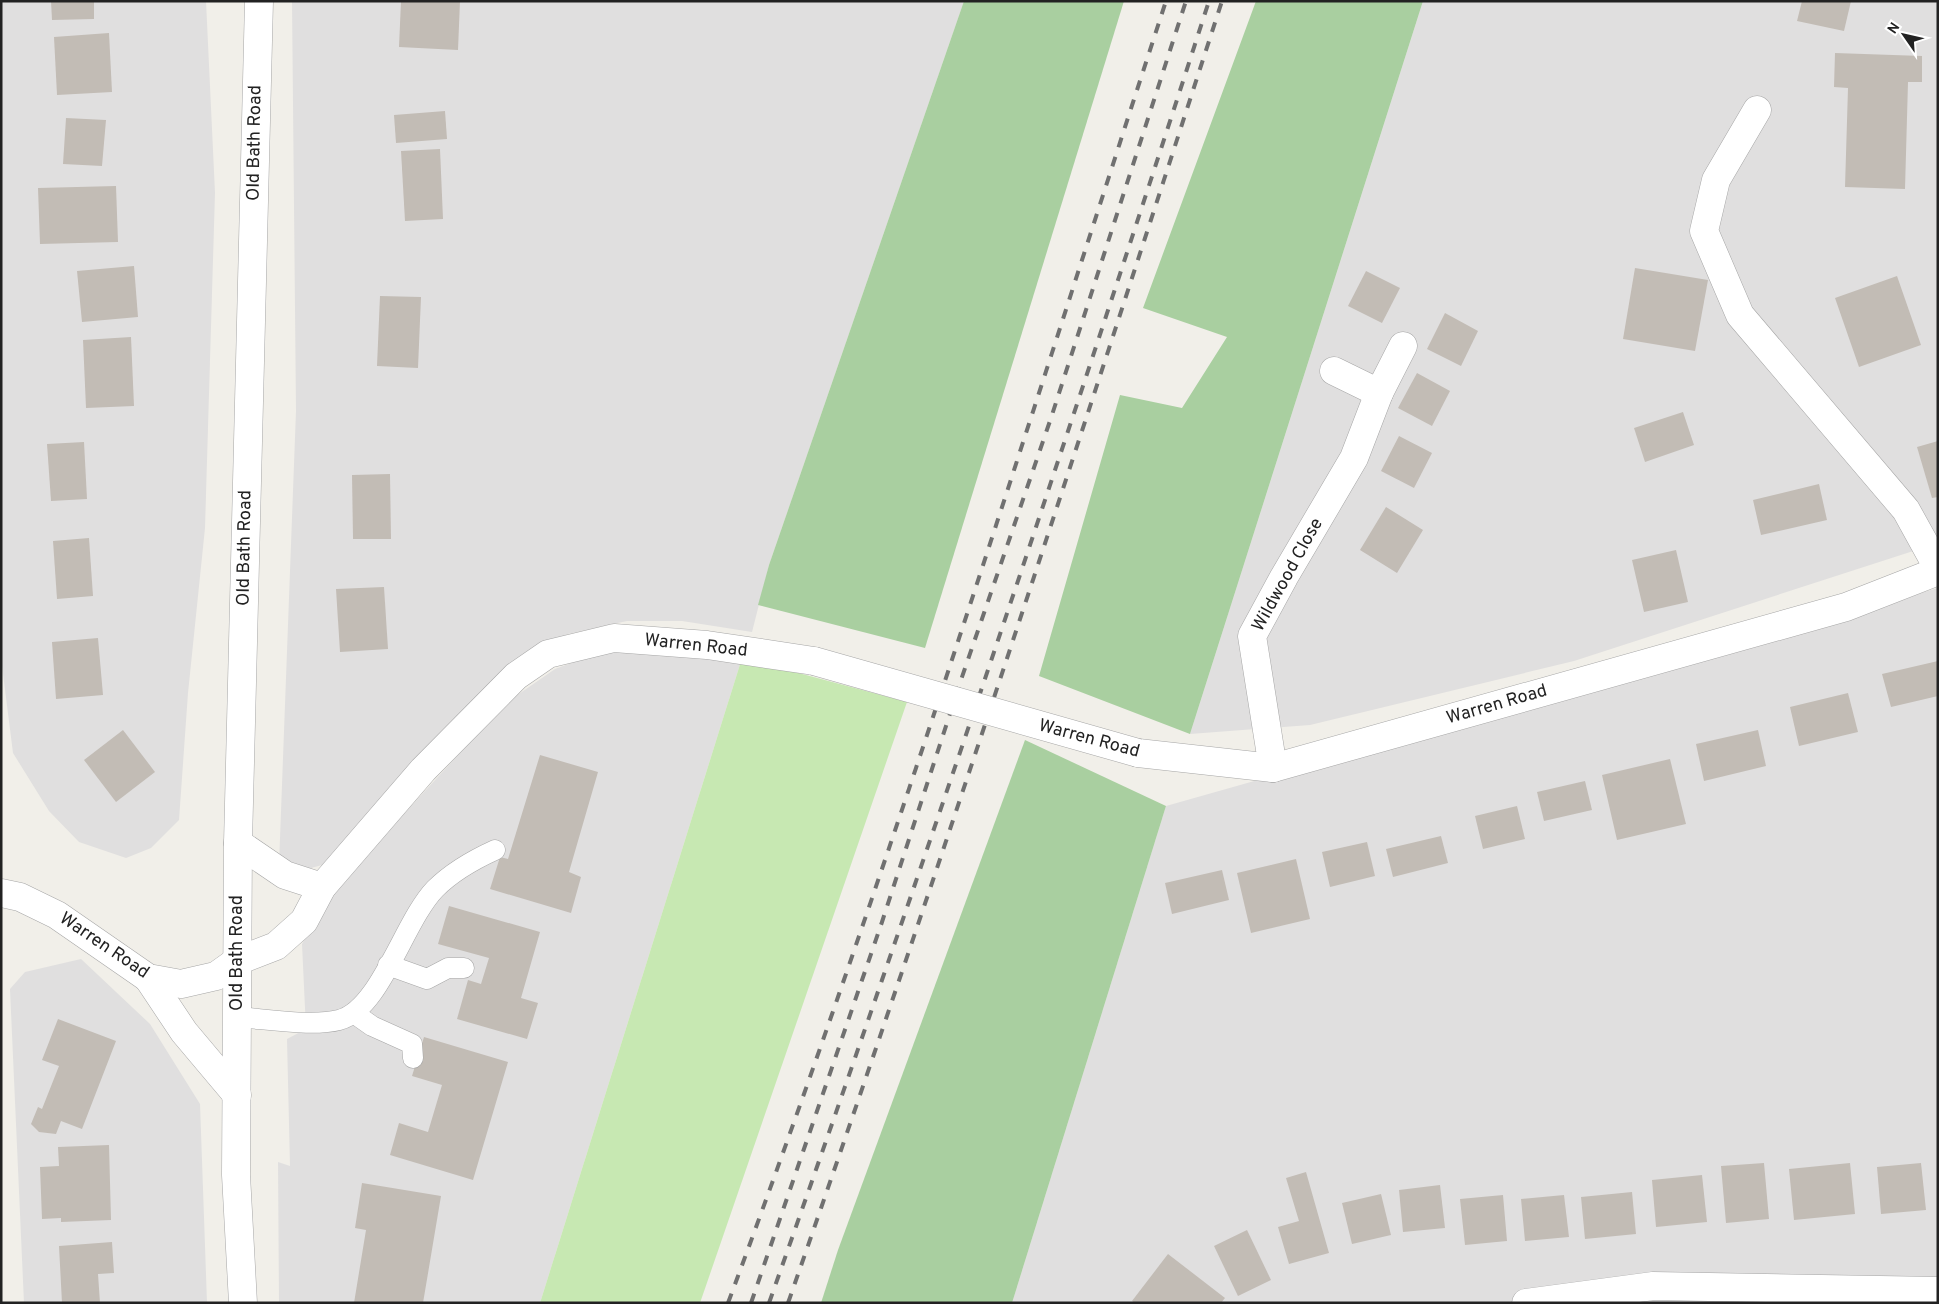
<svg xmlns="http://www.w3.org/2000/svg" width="1939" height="1304" viewBox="0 0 1939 1304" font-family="Overpass,sans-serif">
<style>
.residential{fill:#e0dfdf}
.grass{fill:#c7e8b2}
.forest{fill:#a9cfa0}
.building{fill:#c2bcb5}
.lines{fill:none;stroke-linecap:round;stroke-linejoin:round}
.service-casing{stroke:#a6a6a6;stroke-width:21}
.minor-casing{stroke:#a6a6a6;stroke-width:29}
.service{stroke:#fff;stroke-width:20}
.minor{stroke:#fff;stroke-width:28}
.rail{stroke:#707070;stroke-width:4;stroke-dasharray:10 10;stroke-linecap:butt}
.minor-bridge-casing{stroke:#a6a6a6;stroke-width:29;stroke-linecap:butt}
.minor-bridge{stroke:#fff;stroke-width:28}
.labels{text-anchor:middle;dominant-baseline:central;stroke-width:4.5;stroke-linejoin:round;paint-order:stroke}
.street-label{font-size:18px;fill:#222;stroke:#fff}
</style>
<rect width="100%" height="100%" fill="#f1efe9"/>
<!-- residential -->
<g class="residential">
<path d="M1,1H206L215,193L205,528L188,693L179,820L151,848L126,858L79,842L49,811L13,753L1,658Z"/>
<path d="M292,1H964L769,565L752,632L682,621H627L568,634L528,653L493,680L322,865L304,870L279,865L296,411Z"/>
<path d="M1423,1H1938V543L1574,661L1310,725L1190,734Z"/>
<path d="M1938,588V1303H1012L1166,806Z"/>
<path d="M614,650L742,658L540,1303H279L278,1162L290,1166L287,1039L306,1029L302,944L331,893L506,703L555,669L590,656Z"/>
<path d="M81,959L150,1024L200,1104L207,1303H24L10,989L25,972Z"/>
</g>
<!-- grass -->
<path class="grass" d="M742,658L907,702L700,1303H540Z"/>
<!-- forest -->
<g class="forest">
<path d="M964,1H1124L925,648L758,605L769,565Z"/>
<path d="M1256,1H1423L1190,734L1039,676L1120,395L1182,408L1227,337L1143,308Z"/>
<path d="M1025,740L1166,806L1012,1303H821L838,1250Z"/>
</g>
<!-- building -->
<g class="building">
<path d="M51,1H94V19L52,20Z"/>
<path d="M401,1H460L458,50L399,47Z"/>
<path d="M1802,1H1851L1844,31L1797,21Z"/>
<path d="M109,33L112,92L57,95L54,37Z"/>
<path d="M1835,53L1922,56V82H1908L1905,189L1845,187L1848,88L1834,87Z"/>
<path d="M445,111L447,139L396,143L394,115Z"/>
<path d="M66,118L106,120L102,166L63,164Z"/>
<path d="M440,149L443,219L405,221L401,151Z"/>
<path d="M116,186L118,242L40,244L38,188Z"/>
<path d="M134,266L138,317L82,322L77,271Z"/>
<path d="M1635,268L1708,280L1695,351L1623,339Z"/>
<path d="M1366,271L1400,288L1382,323L1348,306Z"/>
<path d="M1897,276L1921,345L1859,367L1835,298Z"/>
<path d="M380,296L421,297L418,368L377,366Z"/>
<path d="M1445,313L1478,331L1461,366L1427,349Z"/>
<path d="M131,337L134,406L86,408L83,340Z"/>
<path d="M1417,373L1450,391L1432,426L1398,408Z"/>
<path d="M1683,412L1694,445L1645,462L1634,428Z"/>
<path d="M1399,436L1432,453L1414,488L1381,471Z"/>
<path d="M1938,441V497L1932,498L1917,447Z"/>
<path d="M84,442L87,499L51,501L47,444Z"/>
<path d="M390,474L391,539H353L352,475Z"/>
<path d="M1819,484L1827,520L1761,535L1753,500Z"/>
<path d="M1386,507L1423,530L1397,573L1360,550Z"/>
<path d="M89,538L93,596L57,599L53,541Z"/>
<path d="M1676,550L1688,602L1644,612L1632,560Z"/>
<path d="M384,587L388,649L340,652L336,589Z"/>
<path d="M98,638L103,695L56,699L52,642Z"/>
<path d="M1938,661V696L1891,707L1882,674Z"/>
<path d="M1848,693L1858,732L1799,746L1790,707Z"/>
<path d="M123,730L155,772L116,802L84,760Z"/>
<path d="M1758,730L1766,766L1704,781L1696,744Z"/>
<path d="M540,755L598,772L569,872L581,877L571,913L490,889L500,857L508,859Z"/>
<path d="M1670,759L1686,824L1617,840L1602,775Z"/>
<path d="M1585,781L1592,810L1544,821L1537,792Z"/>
<path d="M1517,806L1525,839L1483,849L1475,816Z"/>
<path d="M1441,836L1448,863L1393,877L1386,849Z"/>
<path d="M1367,842L1375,876L1330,887L1322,852Z"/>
<path d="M1296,859L1310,919L1251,933L1237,873Z"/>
<path d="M1222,870L1229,900L1172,914L1165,883Z"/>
<path d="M449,906L540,932L521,998L538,1003L527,1039L457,1019L468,980L481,984L489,958L438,944Z"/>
<path d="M58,1019L116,1041L82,1129L61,1121L56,1134L39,1132L31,1124L38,1107L42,1109L59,1066L42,1060Z"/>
<path d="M424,1037L508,1062L473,1180L390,1155L399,1123L428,1132L442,1085L412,1076Z"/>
<path d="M109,1145L111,1220L61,1222V1218L42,1219L40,1167L59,1166L58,1147Z"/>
<path d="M1764,1163L1769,1219L1726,1223L1721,1166Z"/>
<path d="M1850,1163L1855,1214L1794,1220L1789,1169Z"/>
<path d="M1921,1163L1926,1210L1881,1214L1877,1167Z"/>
<path d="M1306,1172L1329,1253L1289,1264L1278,1227L1299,1221L1286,1178Z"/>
<path d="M1702,1175L1707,1222L1656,1227L1652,1180Z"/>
<path d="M362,1183L441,1196L423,1303H354L366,1230L355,1228Z"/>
<path d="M1440,1185L1445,1228L1403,1232L1399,1190Z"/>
<path d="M1632,1192L1636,1234L1585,1239L1581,1197Z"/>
<path d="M1381,1194L1391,1235L1352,1244L1342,1203Z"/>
<path d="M1503,1195L1507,1241L1465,1245L1460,1199Z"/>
<path d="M1564,1195L1569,1237L1525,1241L1521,1199Z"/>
<path d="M1247,1230L1271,1280L1238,1296L1214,1246Z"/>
<path d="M112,1242L114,1273L98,1274L100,1303H62L59,1246Z"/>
<path d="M1168,1254L1225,1298L1221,1303H1135L1132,1301Z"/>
</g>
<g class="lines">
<!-- service casing -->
<g class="service-casing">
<g id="service">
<path d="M388,965L427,979L448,968H464"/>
<path d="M355,1014L372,1026L412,1044L413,1058"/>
<path d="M237,1017C265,1019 312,1027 339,1020C380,1010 404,921 435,889C453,871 473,860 495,850"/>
</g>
</g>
<!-- minor casing -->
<g class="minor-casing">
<g id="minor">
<path d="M1757,110L1716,180L1704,231L1740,315L1906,510L1938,568"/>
<path d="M1334,371L1379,393"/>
<path d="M1138,753L1273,768L1846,607L1938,571"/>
<path d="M1273,768L1252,636L1284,577L1354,458L1379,393L1403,346"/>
<path d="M238,843L285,875L322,887"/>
<path d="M1,893L20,897L57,915L148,978L181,984L216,976L237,961L276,946L304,921L322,887L423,770L516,676L548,654L614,638L707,645L814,661"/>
<path d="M148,978L184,1032L237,1095"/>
<path d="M243,1303L236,1175L238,843L259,1"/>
<path d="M1526,1303L1653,1286L1938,1291"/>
</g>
</g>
<!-- service -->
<use href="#service" class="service"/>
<!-- minor -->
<use href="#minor" class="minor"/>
<!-- rail -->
<g class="rail">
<path d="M728,1303C888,874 1024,436 1166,1"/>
<path d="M751,1303L882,922L962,677L1051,418L1186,1"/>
<path d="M769,1303C922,871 1068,437 1209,1"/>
<path d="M788,1303C939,871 1081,436 1222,1"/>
</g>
<!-- minor-bridge casing -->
<g class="minor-bridge-casing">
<path id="minor-bridge" d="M814,661L1138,753"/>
</g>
<!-- minor-bridge -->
<use href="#minor-bridge" class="minor-bridge"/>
</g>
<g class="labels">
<!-- street labels -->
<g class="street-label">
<text transform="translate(255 143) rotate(-89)">Old Bath Road</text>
<text transform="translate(245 548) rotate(-89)">Old Bath Road</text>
<text transform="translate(1288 575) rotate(-61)">Wildwood Close</text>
<text transform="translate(696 646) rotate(6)">Warren Road</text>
<text transform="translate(1497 705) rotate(-16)">Warren Road</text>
<text transform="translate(1089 739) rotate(15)">Warren Road</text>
<text transform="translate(104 946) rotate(34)">Warren Road</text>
<text transform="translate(237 953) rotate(-90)">Old Bath Road</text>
</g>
</g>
<!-- border -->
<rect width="1939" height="1304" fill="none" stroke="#222222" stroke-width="5"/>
<!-- north arrow -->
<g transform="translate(1904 35) rotate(304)" stroke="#ffffff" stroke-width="4" paint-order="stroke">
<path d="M0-4L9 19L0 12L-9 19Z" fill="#222222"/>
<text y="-8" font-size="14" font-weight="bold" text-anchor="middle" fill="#222222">N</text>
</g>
</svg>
